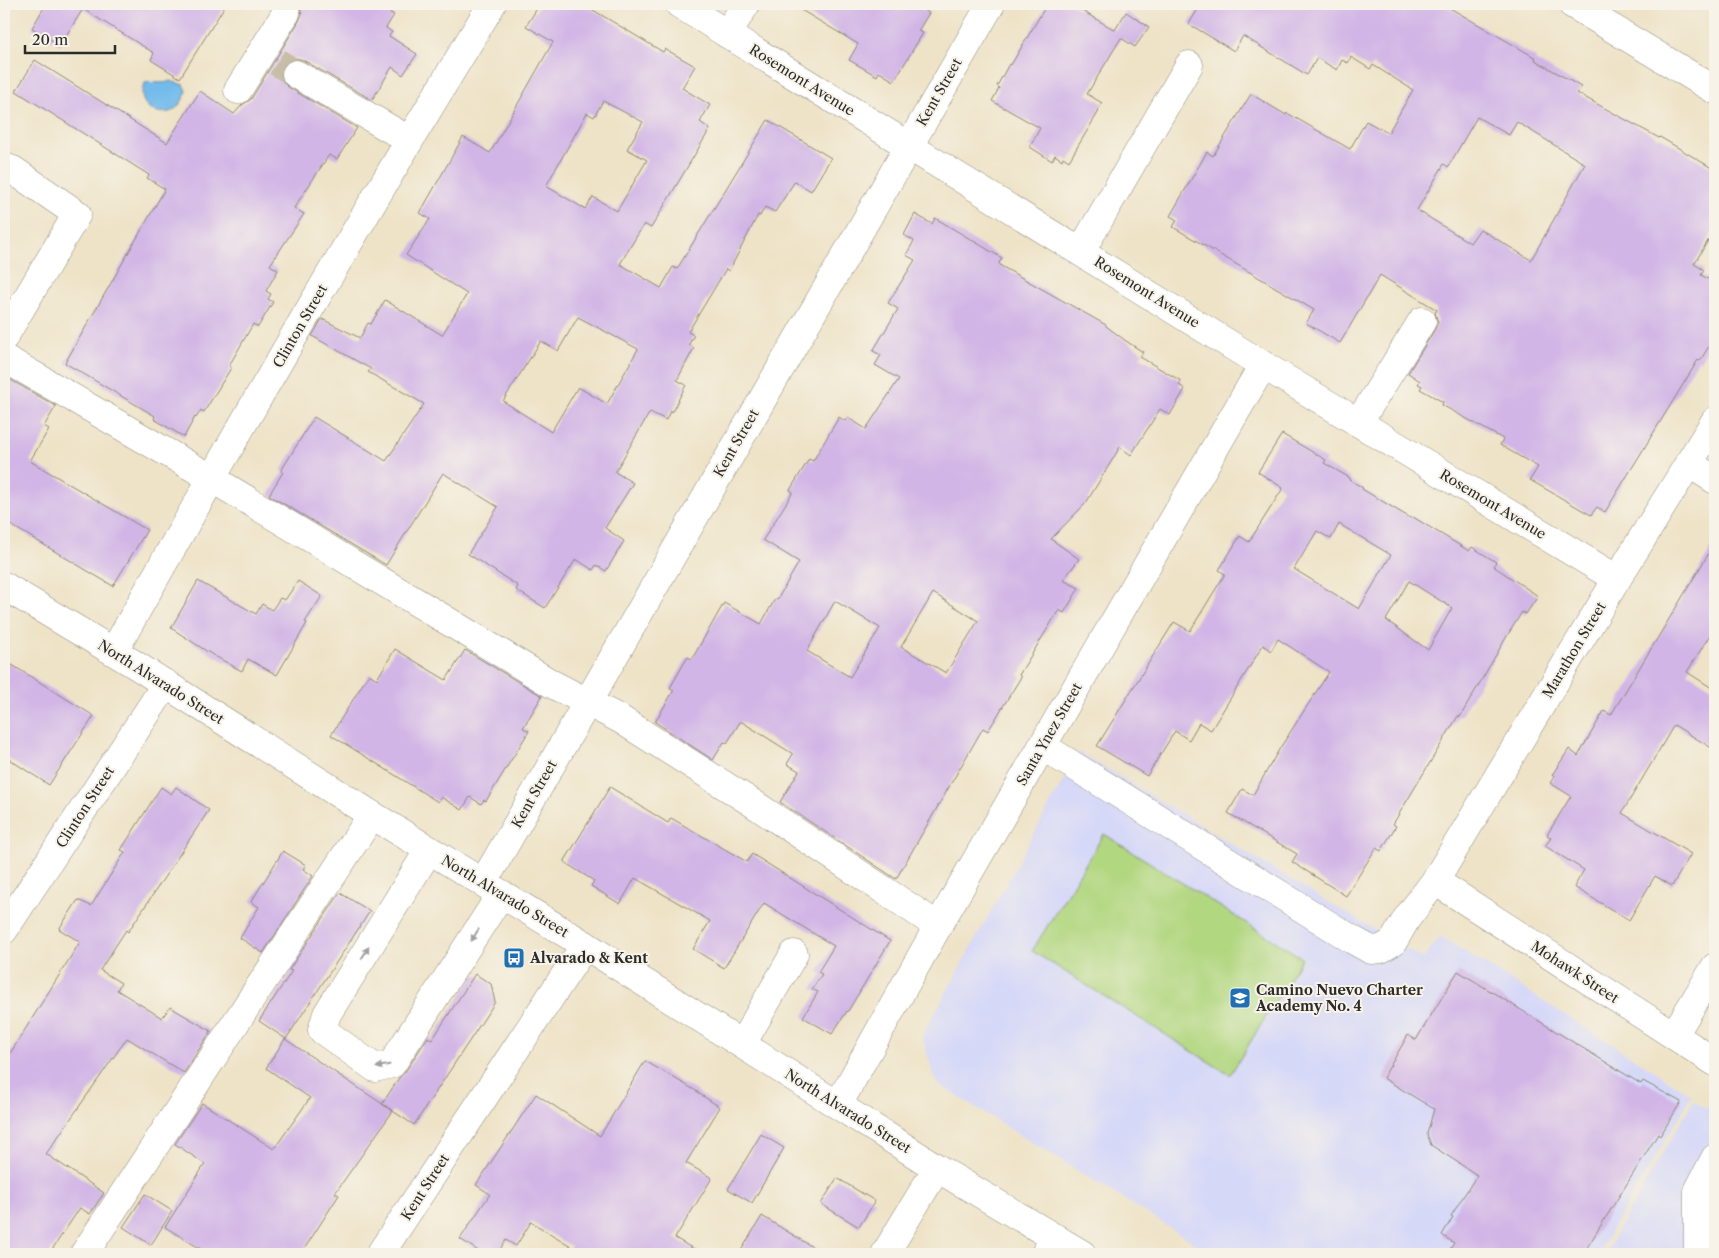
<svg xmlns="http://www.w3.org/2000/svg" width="1719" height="1258" viewBox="0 0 1719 1258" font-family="'Libre Caslon Text',serif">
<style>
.built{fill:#d6d8f8}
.green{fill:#b2d781;stroke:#6e8156}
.water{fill:#73bbeb;stroke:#4f738b}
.building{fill:#d1b5e6;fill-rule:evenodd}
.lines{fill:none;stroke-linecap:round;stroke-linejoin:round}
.minor-tunnel{stroke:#c7bea8;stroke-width:28;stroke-dasharray:28 14;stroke-linecap:butt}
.minor-casing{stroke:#8c8779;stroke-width:29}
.major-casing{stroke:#8c8779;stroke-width:29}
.minor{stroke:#fff;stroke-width:28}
.major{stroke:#fff;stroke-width:28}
.oneway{fill:#a0a0a0}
.labels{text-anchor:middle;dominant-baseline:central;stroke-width:4;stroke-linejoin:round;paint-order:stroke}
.street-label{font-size:14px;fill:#2b2b2b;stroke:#f7f3e8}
.poi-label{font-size:14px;font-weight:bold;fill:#2b2b2b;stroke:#f7f3e8;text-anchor:start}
</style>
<rect width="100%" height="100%" fill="#f7f3e8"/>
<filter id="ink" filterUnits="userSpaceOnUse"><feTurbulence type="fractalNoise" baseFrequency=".02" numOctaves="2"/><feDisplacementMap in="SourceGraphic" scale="10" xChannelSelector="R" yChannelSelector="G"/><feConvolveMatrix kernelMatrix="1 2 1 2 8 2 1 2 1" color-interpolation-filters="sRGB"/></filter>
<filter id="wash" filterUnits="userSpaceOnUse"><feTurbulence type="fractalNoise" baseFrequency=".0096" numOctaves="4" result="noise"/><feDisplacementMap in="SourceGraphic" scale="20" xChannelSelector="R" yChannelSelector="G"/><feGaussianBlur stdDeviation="1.12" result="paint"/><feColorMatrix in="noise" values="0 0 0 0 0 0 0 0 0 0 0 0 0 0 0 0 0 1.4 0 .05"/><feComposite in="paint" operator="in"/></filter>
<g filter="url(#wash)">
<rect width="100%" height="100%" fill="#eee3c7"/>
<!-- built -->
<g class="built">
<path d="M1079,752L1423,959L1440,936L1692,1095L1598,1254H1212L936,1083L922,1036Z"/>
<path d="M1693,1101L1715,1113V1254H1604Z"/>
</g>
<!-- green -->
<path class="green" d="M1104,834L1302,958L1230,1075L1032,951Z"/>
<!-- water -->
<path class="water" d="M170,81L184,85L187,91C184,98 178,110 169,112C152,116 135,101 145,83C154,81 163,85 170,81Z"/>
<g id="blocks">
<!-- building -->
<g class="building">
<path d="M46,4H226L180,78L151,60L154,53L83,9L60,45L32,28Z"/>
<path d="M303,4H376L394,15L386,28L392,32L389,36L417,54L403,75L392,67L372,100L303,60L296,58L288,61L283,66L280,74L283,82L288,87L357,128L337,159L329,155L294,208L304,214L270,265L278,270L266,291L271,294L268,299L273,302L258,327L253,324L230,364L231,368L204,412L201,410L196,418L195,417L184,437L154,419L155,416L65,363L165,189L147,178L149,175L16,91L35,60L167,143L200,91L234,114L242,105L251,99L299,21L302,14L300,8Z"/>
<path d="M540,4H583L663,52L665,49L695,66L682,88L710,105L700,122L710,129L651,228L644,224L620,264L661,288L673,267L677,269L768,120L831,158L811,191L795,181L775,212L765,207L760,216L758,215L729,271L726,269L688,332L694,335L689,344L694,348L677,380L686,385L672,412L670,411L666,420L650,412L615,472L633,483L605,528L624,541L606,571L596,565L593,570L576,559L545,608L516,590L518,586L468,554L498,507L443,473L386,565L269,495L283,472L281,471L314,417L386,461L424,404L368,372L371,369L312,336L322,319L360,338L368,323L371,324L385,300L442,335L467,294L406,255L430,219L420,213L463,137L490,153L553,42L526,26ZM603,101L643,122L627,149L647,160L617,211L593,197L585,209L546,186L587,113L594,117ZM578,317L638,349L607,404L578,387L551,432L503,401L541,341L558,351Z"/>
<path d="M791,4H914L929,13L918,31L923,33L894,81L879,72L877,76L849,60L858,44Z"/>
<path d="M1047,4H1070L1115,30L1126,12L1149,27L1135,47L1121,38L1087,94L1102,103L1098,110L1099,111L1069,161L1063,157L1062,160L1055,155L1052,161L1030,147L1040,128L992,101L999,88L997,86L1009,64L1011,65Z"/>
<path d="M1201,4H1443L1536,58L1535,60L1581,87L1577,93L1659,138L1660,137L1715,170V229L1694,264L1704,270L1701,275L1715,283V336L1700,361L1698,360L1605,512L1597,507L1591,515L1530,480L1538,467L1500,445L1503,439L1442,405L1443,402L1420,389L1422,386L1418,384L1420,381L1408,373L1435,329L1438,322L1435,313L1437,310L1380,275L1340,343L1306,323L1314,310L1173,227L1177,220L1170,216L1207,152L1213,156L1251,94L1286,115L1287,113L1350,149L1366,121L1388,133L1413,90L1373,65L1370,69L1351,57L1348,63L1342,60L1337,70L1317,58L1307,75L1243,36L1234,51L1189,24ZM1477,117L1509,135L1517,122L1585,164L1531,260L1480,229L1470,243L1417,210L1444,164L1448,167Z"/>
<path d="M915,214L932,224L935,218L1002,258L999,263L1001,266L1106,325V326L1126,341L1143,352L1140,357L1181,381L1179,385L1185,389L1170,415L1160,409L1131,455L1120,447L1086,503L1051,539L1079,559L1063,580L1079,588L1064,613L1059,610L1019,675L1021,677L988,731L983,728L896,879L780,802L799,771L787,764L793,754L742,722H740L727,743L724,742L713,760L655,722L674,690L670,688L683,665L688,657L692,659L724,603L761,624L775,599L777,600L799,562L763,540L793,492L790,490L809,459L813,461L839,417L845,421L847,417L866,429L899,379L875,365L881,355L873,351L898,309L888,303L915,260L906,255L914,241L904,235ZM933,593L978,621L946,673L901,647ZM835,601L880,628L850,677L807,651Z"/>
<path d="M4,376L56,406L44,426L49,429L30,461L147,530L113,586L4,521Z"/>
<path d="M1282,434L1326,460L1324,463L1350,478V480L1363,488L1362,489L1412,519L1413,517L1469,551L1472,547L1496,562L1493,566L1538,596L1526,614L1522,612L1507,636L1460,717L1458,716L1393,824L1396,826L1381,851L1376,848L1346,896L1292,862L1297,854L1228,813L1242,789L1253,795L1280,748L1329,672L1278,639L1271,651L1263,645L1211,730L1199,723L1189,740L1175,731L1147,776L1097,746L1174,622L1190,631L1225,574L1219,570L1240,536L1249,542L1283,488L1258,472ZM1339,524L1391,555L1359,609L1294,569L1317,531L1331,539ZM1409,581L1452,608L1428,650L1386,620Z"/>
<path d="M1715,543V627L1687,672L1715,690V750L1674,725L1622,813L1691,854L1672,886L1655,876L1629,920L1574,887L1584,870L1545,846L1551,838L1547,835L1571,796L1550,783L1554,777L1552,775L1569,749L1578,756L1604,711L1611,715Z"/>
<path d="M198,581L256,614L262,604L272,610L280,598L285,600L298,581L322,596L305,622L307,623L277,675L248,659L242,671L211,654L171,628Z"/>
<path d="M395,649L446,680L465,650L542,696L523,728L529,731L486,801L484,800L481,804L470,797L462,810L441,797L438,802L331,735L369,674L377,679Z"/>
<path d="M4,660L94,716L49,785L4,756Z"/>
<path d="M161,787L171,794L176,787L209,810L128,932L126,930L100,970L121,983L117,990L162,1018L170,1007L211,1031L184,1073L127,1038L46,1154L104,1193L90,1214L80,1208L49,1254H4V1063L80,942L59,929L78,900L91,906L125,852L121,850Z"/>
<path d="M610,787L668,823L671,818L747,862L752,854L890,941L848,1011H847L832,1034L803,1017L818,992L812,989L822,974L818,972L834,946L764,903L724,968L693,949L710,921L635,878L620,904L591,886L594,881L564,862Z"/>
<path d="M283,851L306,865L303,869L313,876L263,953L240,938L259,907L251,902Z"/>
<path d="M340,893L370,911L286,1039L259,1021L292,971L289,970Z"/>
<path d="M1458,971L1641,1084L1643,1081L1681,1102L1660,1136L1658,1134L1583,1254H1447L1454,1243L1442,1235L1453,1217L1451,1216L1477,1175L1431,1145L1427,1134L1434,1109L1383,1078L1408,1035L1416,1040Z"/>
<path d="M475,974L491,984L495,1002L414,1125L382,1104L401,1075L405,1072L428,1037L432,1040Z"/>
<path d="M285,1039L393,1111L335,1193L339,1195L301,1254H209L165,1227L205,1164L175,1144L202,1103L274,1149L310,1098L266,1068Z"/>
<path d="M645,1061L698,1092V1093L720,1107L686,1163L712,1178L675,1238L702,1254H567L571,1246L531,1222L516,1246L506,1240L497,1254H483L460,1239L490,1194L476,1185L536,1094L600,1136Z"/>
<path d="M761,1134L784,1148L752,1203L728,1189Z"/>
<path d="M837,1178L875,1201L859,1227L821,1204Z"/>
<path d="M145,1194L172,1211L151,1245L123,1227Z"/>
<path d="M762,1216L824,1254H739Z"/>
</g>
</g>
</g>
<g filter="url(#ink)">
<use href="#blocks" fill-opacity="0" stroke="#8c8779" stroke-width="1"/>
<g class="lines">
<!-- minor-tunnel -->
<path class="minor-tunnel" d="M277,62L296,74"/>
<!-- minor casing -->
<g class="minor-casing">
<g id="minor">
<path d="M679,4L1263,365L1617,579"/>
<path d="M1572,4L1715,90"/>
<path d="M727,34L746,4"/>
<path d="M296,74L409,140"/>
<path d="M238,90L286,13"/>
<path d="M4,167L13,170L77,214L4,337"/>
<path d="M1081,251L1189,65"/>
<path d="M4,358L211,478L552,684L620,719L754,804L938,926"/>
<path d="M1359,422L1422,321"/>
<path d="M1690,464L1715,480"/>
<path d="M114,651C236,433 362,217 492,4"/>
<path d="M1042,746L1353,940L1371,950L1381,949L1393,942L1407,918L1435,881L1617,579L1715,421"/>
<path d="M429,850L327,1014L322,1030L375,1068L392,1064L501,894"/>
<path d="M1435,881L1715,1062"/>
<path d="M483,883L991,4"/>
<path d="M4,930L166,684"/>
<path d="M1674,1035L1715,967"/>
<path d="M742,1044L794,954"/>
<path d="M838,1105L938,926L1263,365"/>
<path d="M84,1254L372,815"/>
<path d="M380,1254L585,945"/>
<path d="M885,1254L937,1168"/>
<path d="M1045,1254L1056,1238"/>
<path d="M1698,1254V1191L1715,1158"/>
</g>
</g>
<!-- major casing -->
<g class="major-casing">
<path id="major" d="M4,586L134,664L372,815L585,945L937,1168L1082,1254"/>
</g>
<!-- minor -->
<use href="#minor" class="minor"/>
<!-- major -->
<use href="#major" class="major"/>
</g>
<!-- one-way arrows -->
<defs><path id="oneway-solid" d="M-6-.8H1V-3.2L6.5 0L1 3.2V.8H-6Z" transform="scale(1.25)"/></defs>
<g class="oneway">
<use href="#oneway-solid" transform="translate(475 935) rotate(122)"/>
<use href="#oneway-solid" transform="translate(365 953) rotate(-58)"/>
<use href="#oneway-solid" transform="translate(383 1066) rotate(168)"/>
</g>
</g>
<!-- icons -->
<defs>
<g id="bus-square" transform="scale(1.125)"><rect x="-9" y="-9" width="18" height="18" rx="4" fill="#1f6fb2" stroke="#f7f3e8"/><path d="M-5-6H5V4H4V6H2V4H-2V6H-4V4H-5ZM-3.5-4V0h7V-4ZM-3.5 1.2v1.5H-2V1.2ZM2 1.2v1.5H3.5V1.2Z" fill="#fff"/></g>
<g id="school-square" transform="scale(1.125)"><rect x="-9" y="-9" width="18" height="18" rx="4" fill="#1f6fb2" stroke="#f7f3e8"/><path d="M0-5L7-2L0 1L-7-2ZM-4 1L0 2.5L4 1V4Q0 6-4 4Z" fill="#fff"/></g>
</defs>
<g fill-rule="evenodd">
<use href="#bus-square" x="514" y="958"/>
<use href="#school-square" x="1240" y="998"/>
</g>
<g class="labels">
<!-- street labels -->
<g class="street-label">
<text transform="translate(802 80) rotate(32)">Rosemont Avenue</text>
<text transform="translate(939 92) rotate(-60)">Kent Street</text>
<text transform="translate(1147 292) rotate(32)">Rosemont Avenue</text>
<text transform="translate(300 326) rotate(-60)">Clinton Street</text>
<text transform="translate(736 443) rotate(-60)">Kent Street</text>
<text transform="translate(1493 504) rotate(31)">Rosemont Avenue</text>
<text transform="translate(1574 650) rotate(-59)">Marathon Street</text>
<text transform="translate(161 682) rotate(32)">North Alvarado Street</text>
<text transform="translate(1049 734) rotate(-60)">Santa Ynez Street</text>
<text transform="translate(534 794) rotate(-60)">Kent Street</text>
<text transform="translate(85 807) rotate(-57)">Clinton Street</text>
<text transform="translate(505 896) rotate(31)">North Alvarado Street</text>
<text transform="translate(1575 972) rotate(33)">Mohawk Street</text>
<text transform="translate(848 1111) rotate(32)">North Alvarado Street</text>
<text transform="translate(425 1187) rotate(-57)">Kent Street</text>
</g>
<!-- poi labels -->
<g class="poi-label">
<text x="530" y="958">Alvarado &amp; Kent</text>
<text x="1256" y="990">Camino Nuevo Charter<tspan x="1256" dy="16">Academy No. 4</tspan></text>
</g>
</g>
<!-- margin -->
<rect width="1719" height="1258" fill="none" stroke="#f7f3e8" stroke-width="20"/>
<!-- scale -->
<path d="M25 45v8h90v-8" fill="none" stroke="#2b2b2b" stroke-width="2.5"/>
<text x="32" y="45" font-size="15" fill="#2b2b2b" stroke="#f7f3e8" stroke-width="4" paint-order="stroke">20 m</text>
</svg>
